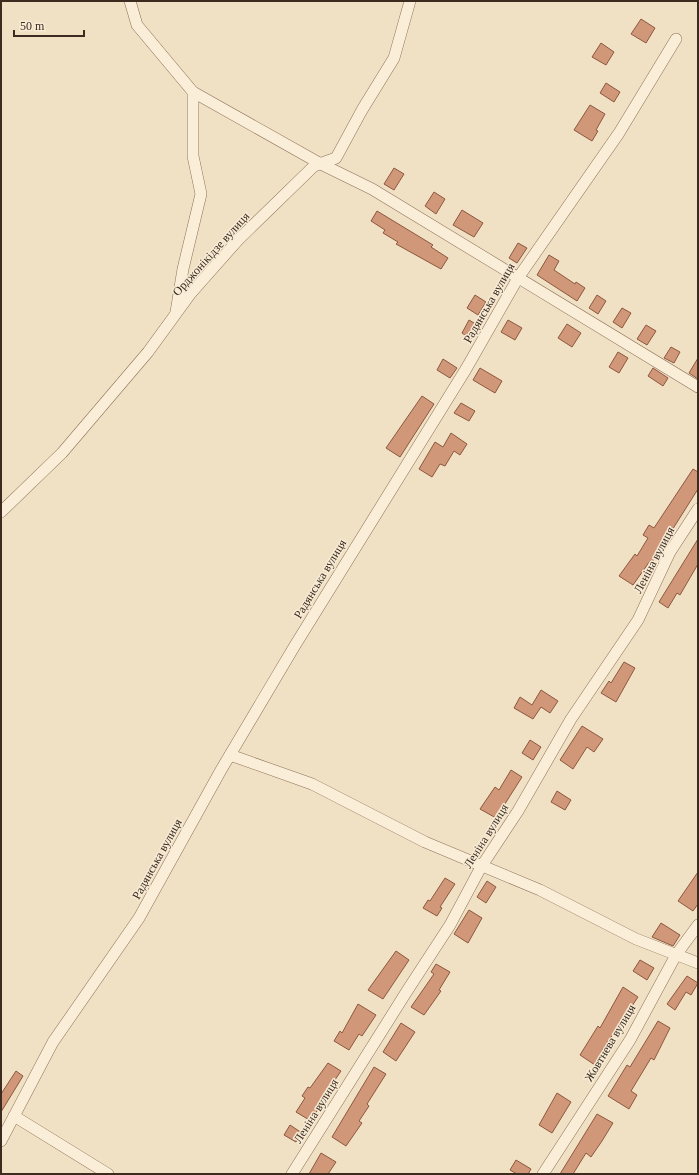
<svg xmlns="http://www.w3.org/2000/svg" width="699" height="1175" viewBox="0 0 699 1175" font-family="Georgia,serif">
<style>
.building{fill:#d09779;stroke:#8d583e}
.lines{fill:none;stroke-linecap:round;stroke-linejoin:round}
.street-casing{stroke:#8c7159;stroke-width:12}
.street{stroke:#faeed8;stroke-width:11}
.labels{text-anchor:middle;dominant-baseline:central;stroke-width:3;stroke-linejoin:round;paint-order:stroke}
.street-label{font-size:12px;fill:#3c2b1e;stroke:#f7ebd5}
</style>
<rect width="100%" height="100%" fill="#f0e0c4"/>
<!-- building -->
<g class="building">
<path d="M641,19L655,28L646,43L631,34Z"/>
<path d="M601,43L614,52L606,65L592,57Z"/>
<path d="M606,83L620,92L614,102L600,93Z"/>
<path d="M590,105L605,114L596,130L598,131L592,141L574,130Z"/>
<path d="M394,168L404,174L394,190L384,184Z"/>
<path d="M434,192L445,199L436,214L425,206Z"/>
<path d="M462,210L483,223L474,237L453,225Z"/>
<path d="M377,211L433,245L431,247L448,258L441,269L396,244L398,242L383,233L385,230L371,221Z"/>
<path d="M518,243L527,248L517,263L509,258Z"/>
<path d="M549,255L559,261L554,270L575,284L576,282L585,288L577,301L537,275Z"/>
<path d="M475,295L486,302L478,315L467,308Z"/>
<path d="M597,295L606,301L598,314L589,308Z"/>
<path d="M622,308L631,313L622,328L613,322Z"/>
<path d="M469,320L479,326L471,339L462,333Z"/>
<path d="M508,320L522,328L515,340L501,332Z"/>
<path d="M567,324L581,333L572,347L558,338Z"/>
<path d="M646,325L656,331L647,345L637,339Z"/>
<path d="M671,347L680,352L674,363L664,358Z"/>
<path d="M618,352L628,358L619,373L609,367Z"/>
<path d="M698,358V379L689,373Z"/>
<path d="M443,359L457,368L450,378L437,370Z"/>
<path d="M480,368L502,381L495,393L473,380Z"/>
<path d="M653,368L668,378L663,386L648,376Z"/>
<path d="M422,396L434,404L400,457L386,448Z"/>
<path d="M461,403L475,411L469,421L454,413Z"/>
<path d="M451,433L467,444L460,455L454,451L445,466L440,464L432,477L419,469L435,442L443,447Z"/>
<path d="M693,469L698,472V489L652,562L650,561L633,585L619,576L635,554L637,556L648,538L643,535L649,525L654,528Z"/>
<path d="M698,539V564L680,595L677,593L668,608L659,602Z"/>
<path d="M624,662L635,668L616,702L601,693L609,681L611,683Z"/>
<path d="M541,690L558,701L550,713L541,707L533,719L514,708L520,697L532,705Z"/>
<path d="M582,726L603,739L594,752L587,747L573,769L560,760Z"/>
<path d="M530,740L541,747L533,760L522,753Z"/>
<path d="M511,770L522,777L496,818L480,809L495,787L499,790Z"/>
<path d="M557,791L571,800L565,810L551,802Z"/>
<path d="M698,872V904L693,911L678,901Z"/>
<path d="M445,878L455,884L440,907L442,908L437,916L423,908L428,900L430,901Z"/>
<path d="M487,881L496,887L486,903L477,897Z"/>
<path d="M469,910L482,918L468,943L454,934Z"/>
<path d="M661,923L680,935L673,946L652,937Z"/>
<path d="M396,951L409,960L383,999L368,990Z"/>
<path d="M640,960L654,968L647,980L633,971Z"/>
<path d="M436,964L450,972L439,990L441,991L424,1015L411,1007L434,974L431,972Z"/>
<path d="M687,976L698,983L691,995L686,992L675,1010L667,1004Z"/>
<path d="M623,987L638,997L601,1052L602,1053L595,1065L580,1055L598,1026L600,1028Z"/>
<path d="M358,1004L376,1015L362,1036L359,1034L349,1050L334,1041L340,1031L342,1033Z"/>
<path d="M658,1021L670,1028L654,1060L651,1058L631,1091L637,1095L629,1109L608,1096L627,1065L630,1067Z"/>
<path d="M401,1023L415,1032L396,1061L383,1052Z"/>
<path d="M328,1063L341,1071L315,1109L317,1111L311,1121L296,1112L305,1098L302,1096L308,1087L310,1088Z"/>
<path d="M374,1067L386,1074L367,1104L369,1106L359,1121L362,1123L346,1146L332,1137Z"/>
<path d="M16,1071L23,1076L1,1112V1094Z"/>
<path d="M557,1093L571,1102L552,1133L539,1125Z"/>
<path d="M597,1114L613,1123L602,1141L591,1157L586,1153L573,1174H560Z"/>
<path d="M290,1125L302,1133L296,1142L284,1135Z"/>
<path d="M321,1153L336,1162L328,1174H309Z"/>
<path d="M516,1160L531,1169L528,1174H517L510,1170Z"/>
</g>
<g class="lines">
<!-- street casing -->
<g class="street-casing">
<g id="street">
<path d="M130,1L137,25L193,92V156L201,194L183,269L176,312"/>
<path d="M193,92L321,164L372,189L698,387"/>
<path d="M1,512L62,453L148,352L191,293L238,240L314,166L336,158L362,110L394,58L410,1"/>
<path d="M230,755L312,784L425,842L540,890L636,939L698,963"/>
<path d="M14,1116L108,1174"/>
<path d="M1,1141L53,1042L139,918L221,770L294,647L466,369L518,278L619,133L676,39"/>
<path d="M292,1174L407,991L450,925L481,867L518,811L571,719L638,620L670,552L698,509"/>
<path d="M543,1174L630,1040L676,955L698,925"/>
</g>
</g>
<!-- street -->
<use href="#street" class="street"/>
</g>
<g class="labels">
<!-- street labels -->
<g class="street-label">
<text transform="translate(211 254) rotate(-48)">Орджонікідзе вулиця</text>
<text transform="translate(489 303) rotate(-60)">Радянська вулиця</text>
<text transform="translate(654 560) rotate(-62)">Леніна вулиця</text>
<text transform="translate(320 579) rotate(-59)">Радянська вулиця</text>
<text transform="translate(486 836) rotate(-58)">Леніна вулиця</text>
<text transform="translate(157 859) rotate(-61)">Радянська вулиця</text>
<text transform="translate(610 1043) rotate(-59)">Жовтнева вулиця</text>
<text transform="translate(316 1111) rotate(-58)">Леніна вулиця</text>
</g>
</g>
<!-- border -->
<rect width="699" height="1175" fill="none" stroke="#3c2b1e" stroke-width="4"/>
<!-- scale -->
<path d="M14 30v6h70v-6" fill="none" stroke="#3c2b1e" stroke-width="2"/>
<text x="20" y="30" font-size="12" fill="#3c2b1e" stroke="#f7ebd5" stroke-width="3" paint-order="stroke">50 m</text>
</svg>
